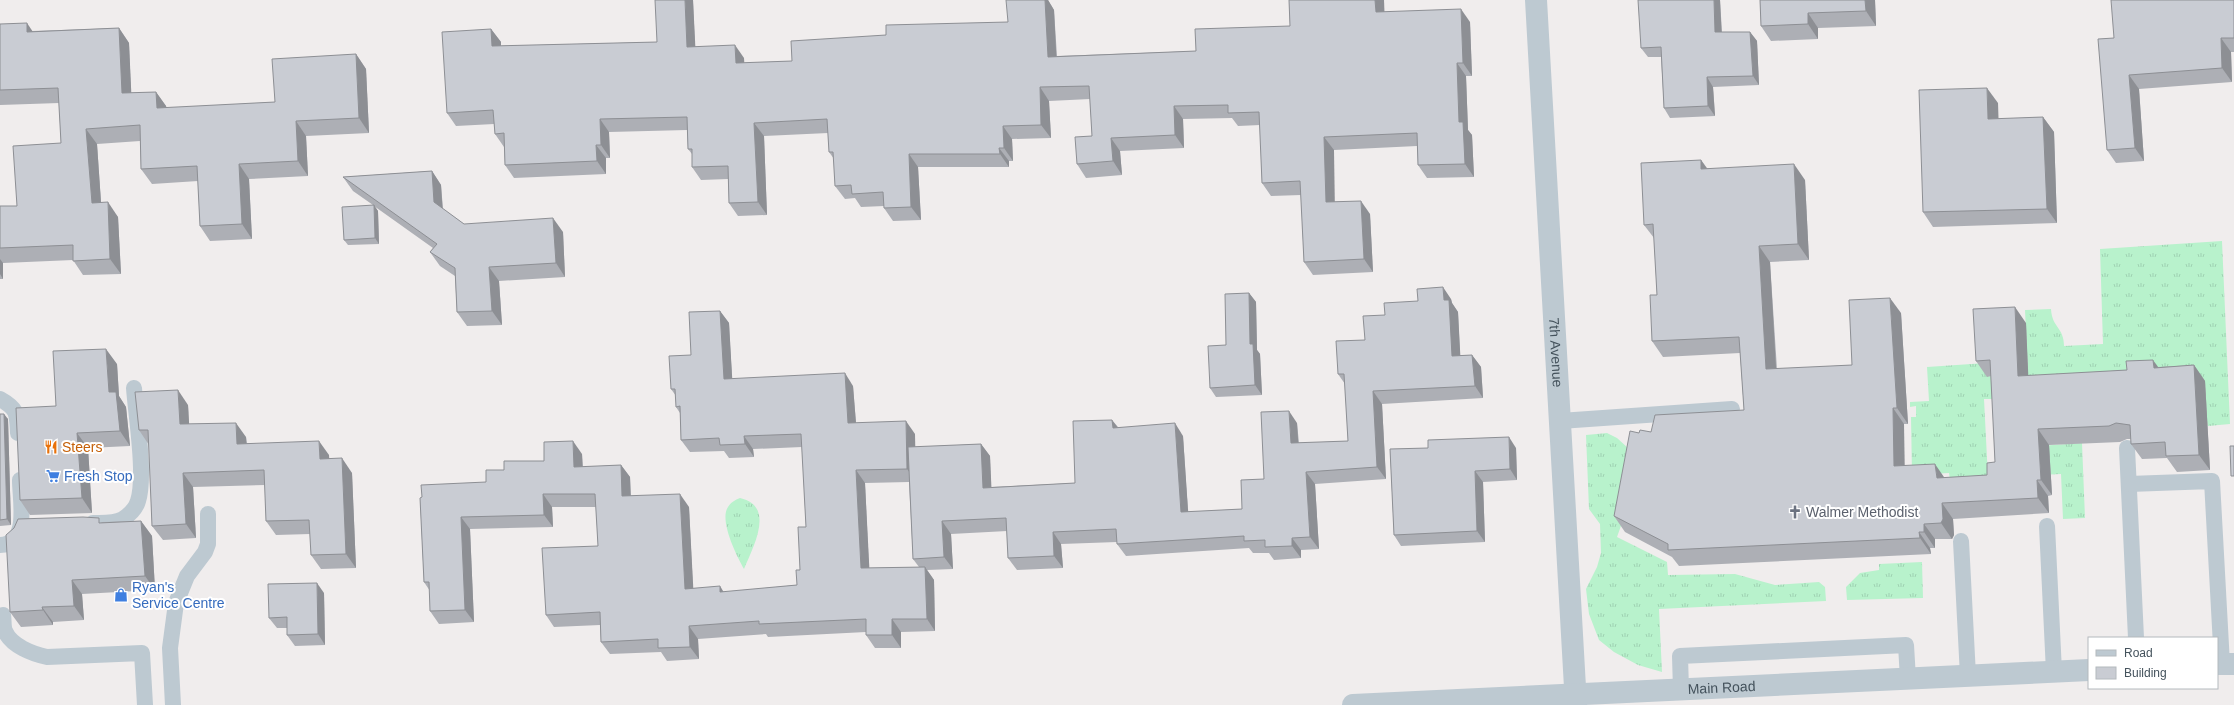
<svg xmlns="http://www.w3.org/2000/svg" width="2234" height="705" viewBox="0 0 2234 705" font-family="Helvetica,sans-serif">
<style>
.grass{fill:url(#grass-tufts)}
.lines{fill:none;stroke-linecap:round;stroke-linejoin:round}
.service{stroke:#bdc9d1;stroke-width:16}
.minor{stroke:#bdc9d1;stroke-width:22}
.tertiary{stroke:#bdc9d1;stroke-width:22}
.wall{fill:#adafb5;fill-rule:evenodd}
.shaded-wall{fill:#8d8f94}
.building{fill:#c9ccd3;stroke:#8d8f94}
.labels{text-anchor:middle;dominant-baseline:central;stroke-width:4;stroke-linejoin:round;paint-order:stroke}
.street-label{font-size:14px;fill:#44525c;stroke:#fff}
.food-label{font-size:14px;fill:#c56008;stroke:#fff;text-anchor:start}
.shop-label{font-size:14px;fill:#366cbe;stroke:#fff;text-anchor:start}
.worship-label{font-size:14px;fill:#5b616d;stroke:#fff;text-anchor:start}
</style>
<defs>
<pattern id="grass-tufts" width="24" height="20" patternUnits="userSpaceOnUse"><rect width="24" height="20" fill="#b8f2cc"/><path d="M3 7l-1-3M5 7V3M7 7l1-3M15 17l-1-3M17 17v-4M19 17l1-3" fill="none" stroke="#9fd1b2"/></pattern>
</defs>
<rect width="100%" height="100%" fill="#f0eded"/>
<!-- grass -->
<g class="grass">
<path d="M2222,241L2230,424L2208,426L2196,382L2194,366L2141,369L2002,399H1984L1988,478L1950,480L1949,473L1912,475L1911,417H1916V406L1910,407V402L1929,401L1927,367L1986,363L2028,375L2025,310L2051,309C2052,328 2064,327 2064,346L2103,344L2100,249Z"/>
<path d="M1607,433L1617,438L1628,448L1627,509L1617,537L1667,562L1668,575L1735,574L1775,585L1819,582L1825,587L1826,601L1659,609L1662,672L1638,665L1614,652L1599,640L1589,614L1586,589L1597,567L1601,553L1600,524L1589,509L1586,435Z"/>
<path d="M2082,443L2085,518L2063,519L2061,474L2040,475L2039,446Z"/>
<path d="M740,498C776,506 753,547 744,569C736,555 719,520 728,507C731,502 735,500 740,498Z"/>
<path d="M1922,562L1923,598L1847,600L1846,587L1860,573L1879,570V564Z"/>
</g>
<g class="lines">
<!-- service -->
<g class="service">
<path d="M0,399C18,409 17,414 18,433"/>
<path d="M1560,421L1732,409"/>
<path d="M2127,448L2136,638"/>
<path d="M2129,484L2212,481L2222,664"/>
<path d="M93,523C102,523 114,524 123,519C129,515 136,508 138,501C146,476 136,416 134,388"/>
<path d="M2047,526L2054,672"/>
<path d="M1961,541L1968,676"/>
<path d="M0,545C30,544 20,502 20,480"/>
<path d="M3,615C4,620 3,627 5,631C11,646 33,654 47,657L142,653L145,705"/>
<path d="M1681,690L1680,656L1906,645L1908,679"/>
<path d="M173,705L170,648L176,603L187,576L205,552L208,544V514"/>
</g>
<!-- minor -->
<path class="minor" id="s1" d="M1536,0L1576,705"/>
<!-- tertiary -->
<g class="tertiary">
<path d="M2217,664H2234"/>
<path id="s2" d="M1353,705L2089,670"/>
</g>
</g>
<!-- wall -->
<g class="wall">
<path d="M693,0L695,47L744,58V63L792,61L886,35L1008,22L1045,0H1048L1054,10L1057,56L1196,51L1290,26L1289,0H1384V12L1470,22L1472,76H1466L1468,130L1472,135L1474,177L1427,178L1418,165L1417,146L1334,150V202L1370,214L1373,272L1313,275L1304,262L1301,195L1271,196L1262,183L1260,125L1238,126L1232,118L1183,119L1184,148L1120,151L1122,175L1086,178L1077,164L1092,136L1090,99L1049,101L1051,138L1012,139L1013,161H1009V167H918L921,220L893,221L884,208V206L861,207L855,198L845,199L835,186L834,159L829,152L828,133L764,136L767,215L738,216L729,203L728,179L701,180L692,167V154L688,149L687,130L609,132L610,158H606V174L514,178L505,165L504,147L495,134L494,124L456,126L447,113L491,29L501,42V46L657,42Z"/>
<path d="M1720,0L1722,32H1750L1757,41L1759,85L1713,87L1715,116L1670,118L1664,108L1661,57H1648L1641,48Z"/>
<path d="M1760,0H1875L1876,26L1818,28V39L1771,41L1761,26Z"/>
<path d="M2234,0V52H2231L2232,82L2139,89L2144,161L2116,163L2107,150L2114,38Z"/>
<path d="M0,24L32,31L119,28L129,43L131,93L156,92L166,106L167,108L275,102L356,54L366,69L369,133L306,136L308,176L249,179L252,239L210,241L200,226L198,181L152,184L141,169L140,141L97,144L101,202L118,217L121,274L83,275L73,260L3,263V279H0V206H17L61,143L59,103L0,105Z"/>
<path d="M1998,103V119L2043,117L2054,132L2057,223L1933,227L1923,212Z"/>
<path d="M1701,160L1707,168L1805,180L1809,260L1770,262L1777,369L1852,365L1901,313L1908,424H1904V466L1944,478L1987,475L1995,462L1991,376L1987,377L1976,361L2026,323L2028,376L2127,370L2158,367L2194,365L2205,381L2210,470L2177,472L2167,458L2142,459L2131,444V439H2127L2120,442L2049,445L2052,495L2048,496L2049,513L1953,519L1954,535L1952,539H1935V548H1930L1931,554L1679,566L1672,557L1625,532L1614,516L1639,433L1651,432L1744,410L1740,353L1663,357L1652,341L1657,295L1654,238L1644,225Z"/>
<path d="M432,171L441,185L443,209L464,224L563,232L565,277L499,281L502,325L467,326L457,312L455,276L440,266L430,252L433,248L374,206L378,211L379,244L348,245L344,240L373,205L353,191L343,177Z"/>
<path d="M1249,293L1256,302L1257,350L1260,354L1262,395L1216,397L1210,388L1226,345Z"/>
<path d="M1451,299L1452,303L1458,312L1460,355H1472L1481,367L1483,398L1382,404L1386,479L1315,484L1319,549L1301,550V558L1274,560L1269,553H1253L1249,548L1126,556L1117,544V542L1061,544L1063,568L1017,570L1008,558L1007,531L951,534L953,569L927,570L934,580L935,631L901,632V648H875L866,635V632L768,637L766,634L698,639L699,659L667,661L661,652L610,654L601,642L600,625L554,627L546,615L598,546L596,507H552L553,527L470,529L474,622L439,624L430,611V591L424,582L420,498L486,482L504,470L544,461L582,454L583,467L621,465L630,477L631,496L689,507L693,588L724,592L797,585L800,570L806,527L802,447L753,449L754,457L729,458L724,451L690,452L681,440L680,413L676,407V396L671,389L691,355L720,311L729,323L732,379L853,386L856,423L915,434V447L981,444L990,456L991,487L1075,483L1112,420L1118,427L1183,436L1188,512L1242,509L1264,479L1297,423L1299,443L1348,441L1345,384L1338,374L1385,315ZM909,482L913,559L919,567L869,568L865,483Z"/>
<path d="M117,364L119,396L126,407L130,446L88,448L92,513L30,515L20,500L56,406Z"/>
<path d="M188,405L189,424L246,437L247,443L329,455V458L352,473L356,568L321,569L311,555L310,534L276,535L266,521L265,485L193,487L196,538L163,540L152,526L149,445L139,430Z"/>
<path d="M0,414L8,419L11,525L0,526Z"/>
<path d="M1516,448L1517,480L1483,482L1485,542L1401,546L1394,535L1390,449Z"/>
<path d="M141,521L152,536L155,590L82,594L84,620L53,622V625L21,627L10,612L102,522Z"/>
<path d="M324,593L325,645L295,646L287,635V628H277L269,618Z"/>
</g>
<!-- shaded-wall -->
<g class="shaded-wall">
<path d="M685,0H693L696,60L687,47Z"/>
<path d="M1045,0H1048L1054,10L1057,70L1048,57Z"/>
<path d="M1375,0H1384L1385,25L1376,12Z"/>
<path d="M1714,0H1720L1722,42L1715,32Z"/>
<path d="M1865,0H1875L1876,26L1866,11Z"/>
<path d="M1461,9L1470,22L1472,76L1463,63Z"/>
<path d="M1808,13L1818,28V39L1808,24Z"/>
<path d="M27,23L37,38L27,32Z"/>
<path d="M119,28L129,43L132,108L122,93Z"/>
<path d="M491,29L501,42V60L492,46Z"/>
<path d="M1750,32L1757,41L1759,85L1753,76Z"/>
<path d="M2221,38L2231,52L2232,82L2222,68Z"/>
<path d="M735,45L744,58L745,76L736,63Z"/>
<path d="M356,54L366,69L369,133L359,118Z"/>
<path d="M1457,63L1466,76L1468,130L1472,135L1474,177L1465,164L1459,122Z"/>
<path d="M2129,75L2139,89L2144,161L2135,148Z"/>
<path d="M1707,77L1713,87L1715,116L1708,106Z"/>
<path d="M1040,87L1049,101L1051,138L1041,125Z"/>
<path d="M1987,88L1998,103L1999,134L1988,119Z"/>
<path d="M156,92L166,106L167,123L157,108Z"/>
<path d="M1174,106L1183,119L1184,148L1175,135Z"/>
<path d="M2043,117L2054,132L2057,223L2047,209Z"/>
<path d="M600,119L609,132L610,158L601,145Z"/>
<path d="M296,121L306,136L308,176L298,161Z"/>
<path d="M754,123L764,136L767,215L758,202Z"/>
<path d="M1003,126L1012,139L1013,161L1004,148Z"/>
<path d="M86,129L97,144L102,217L92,203Z"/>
<path d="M1324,137L1334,150L1335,215L1326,202Z"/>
<path d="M1111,138L1120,151L1122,175L1113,161Z"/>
<path d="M596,145L606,158V174L597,161Z"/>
<path d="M999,148L1009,161V167L1000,154Z"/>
<path d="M909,154L918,167L921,220L911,207Z"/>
<path d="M1701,160L1712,176L1701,169Z"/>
<path d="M239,164L249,179L252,239L242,224Z"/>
<path d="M1794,164L1805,180L1809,260L1798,244Z"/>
<path d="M432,171L441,185L443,216L434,202Z"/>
<path d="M1361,201L1370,214L1373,272L1364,259Z"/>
<path d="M108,202L118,217L121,274L110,259Z"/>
<path d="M374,205L378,211L379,244L375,238Z"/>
<path d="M553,218L563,232L565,277L556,263Z"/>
<path d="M1759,246L1770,262L1777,385L1766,369Z"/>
<path d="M0,259L3,263V279L0,274Z"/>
<path d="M489,267L499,281L502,325L492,311Z"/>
<path d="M1443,287L1451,299L1452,303L1458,312L1461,368L1452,356L1444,300Z"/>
<path d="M1249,293L1256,302L1257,350L1260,354L1262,395L1255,385L1250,344Z"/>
<path d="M1890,298L1901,313L1908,424L1897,408Z"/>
<path d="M2015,307L2026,323L2029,392L2018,376Z"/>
<path d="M720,311L729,323L733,392L724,379Z"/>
<path d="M106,349L117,364L119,396L126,407L130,446L120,431L109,392Z"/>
<path d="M1472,355L1481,367L1483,398L1475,386Z"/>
<path d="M2153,360L2164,375L2154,368Z"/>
<path d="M2194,365L2205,381L2210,470L2199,455Z"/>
<path d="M845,373L853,386L857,436L848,423Z"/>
<path d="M178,390L188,405L190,439L180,424Z"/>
<path d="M1373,391L1382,404L1386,479L1377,467Z"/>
<path d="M1893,408L1904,424L1905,482L1894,466Z"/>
<path d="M1289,411L1297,423L1299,455L1291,443Z"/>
<path d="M4,414L8,419L11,525L7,519Z"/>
<path d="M1112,420L1121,432L1113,428Z"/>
<path d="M906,421L915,434L916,481L907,469Z"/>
<path d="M236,423L246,437L247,458L237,444Z"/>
<path d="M1175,423L1183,436L1189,524L1181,512Z"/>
<path d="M2038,429L2049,445L2052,495L2041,480Z"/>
<path d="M77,433L88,448L92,513L82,498Z"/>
<path d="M744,436L753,449L754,457L745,444Z"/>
<path d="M1509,437L1516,448L1517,480L1510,469Z"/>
<path d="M319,441L329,455L330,473L320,459Z"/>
<path d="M573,441L582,454L583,480L574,467Z"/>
<path d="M981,444L990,456L992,500L983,488Z"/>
<path d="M342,458L352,473L356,568L346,554Z"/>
<path d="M1935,464L1946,480L1937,478Z"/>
<path d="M621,465L630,477L631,509L622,496Z"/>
<path d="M856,470L865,483L870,581L861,568Z"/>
<path d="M1475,471L1483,482L1485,542L1477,531Z"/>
<path d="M1306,472L1315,484L1319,549L1310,537Z"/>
<path d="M183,473L193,487L196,538L186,524Z"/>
<path d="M2037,480L2048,496L2049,513L2038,498Z"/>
<path d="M543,494L552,507L553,527L544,515Z"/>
<path d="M680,494L689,507L694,602L685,589Z"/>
<path d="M1942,503L1953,519L1954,535L1952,539L1941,523Z"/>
<path d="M461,517L470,529L474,622L465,610Z"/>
<path d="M141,521L152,536L155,590L145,576Z"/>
<path d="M942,521L951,534L953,569L944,557Z"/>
<path d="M1924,524L1935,539V548L1924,532Z"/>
<path d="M1053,532L1061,544L1063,568L1054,556Z"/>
<path d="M1919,532L1930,548L1931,554L1920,538Z"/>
<path d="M1292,538L1301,550V558L1292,546Z"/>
<path d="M925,567L934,580L935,631L927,619Z"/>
<path d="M72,580L82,594L84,620L74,606Z"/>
<path d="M317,583L324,593L325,645L318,634Z"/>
<path d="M720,586L728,599L720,592Z"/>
<path d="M42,607L53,622V625L43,610Z"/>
<path d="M892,619L901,632V648L892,635Z"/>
<path d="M689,626L698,639L699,659L690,647Z"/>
</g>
<!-- building -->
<g class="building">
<path d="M655,0H685L687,47L735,45L736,63L792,61L791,41L886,35V25L1008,22L1006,0H1045L1048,57L1196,51L1195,29L1290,26L1289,0H1375L1376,12L1461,9L1463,63H1457L1459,122H1463L1465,164L1418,165L1417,133L1324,137L1326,202L1361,201L1364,259L1304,262L1300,181L1262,183L1259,112L1228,113V105L1174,106L1175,135L1111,138L1113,161L1077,164L1075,137L1092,136L1089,86L1040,87L1041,125L1003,126L1004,148H999L1000,154H909L911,207L884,208L883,192L852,194L851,185L835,186L833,152H829L827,119L754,123L758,202L729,203L728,166L692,167V149H688L687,117L600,119L601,145H596L597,161L505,165L504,133L495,134L493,110L447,113L442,32L491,29L492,46L657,42Z"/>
<path d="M1638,0H1714L1715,32H1750L1753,76L1707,77L1708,106L1664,108L1661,47L1641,48Z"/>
<path d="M1760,0H1865L1866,11L1808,13V24L1761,26Z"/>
<path d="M2111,0H2234V38H2221L2222,68L2129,75L2135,148L2107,150L2098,39L2114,38Z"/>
<path d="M27,23V32L119,28L122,93L156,92L157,108L275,102L272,59L356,54L359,118L296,121L298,161L239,164L242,224L200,226L197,166L141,169L140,125L86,129L92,203L108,202L110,259L73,261V245L0,248V206H17L13,146L61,143L58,88L0,90V24Z"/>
<path d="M1987,88L1988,119L2043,117L2047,209L1923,212L1919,90Z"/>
<path d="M1701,160V169L1794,164L1798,244L1759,246L1766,369L1852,365L1849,300L1890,298L1897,408H1893L1894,466L1935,464L1937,478L1987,475V463L1995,462L1990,360L1976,361L1973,309L2015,307L2018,376L2127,370L2126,361L2153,360L2154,368L2194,365L2199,455L2166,456L2165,442L2131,444L2130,425L2116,423L2109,426L2038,429L2041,480H2037L2038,498L1942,503L1943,519L1941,523L1924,524V532H1919L1920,538L1668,550V544L1614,516L1630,431L1639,433L1640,430L1651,432L1655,415L1744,410L1739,337L1652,341L1650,295H1657L1653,224L1644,225L1641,163Z"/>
<path d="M432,171L434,202L464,224L553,218L556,263L489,267L492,311L457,312L455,268L430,252L437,244L343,177Z"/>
<path d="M374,205L375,238L344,240L342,207Z"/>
<path d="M1443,287L1444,300H1449L1452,356L1472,355L1475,386L1373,391L1377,467L1306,472L1310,537L1292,538V546L1265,547V540L1244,541V536L1117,544L1116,529L1053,532L1054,556L1008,558L1006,518L942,521L944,557L913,559L908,447L981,444L983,488L1075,483L1073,421L1112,420L1113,428L1175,423L1181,512L1242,509L1241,480L1264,479L1261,412L1289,411L1291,443L1348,441L1344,374H1338L1336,341L1365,340L1363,316L1385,315L1384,303L1418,301L1417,289Z"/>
<path d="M1249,293L1250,344H1253L1255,385L1210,388L1208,346L1226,345L1225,294Z"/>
<path d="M720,311L724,379L845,373L848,423L906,421L907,469L856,470L861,568L925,567L927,619H892V635H866V619L759,624V621L689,626L690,647L658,648V639L601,642L600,612L546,615L542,548L598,546L595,494H543L544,515L461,517L465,610L430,611L429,582H424L420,498L422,497L421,485L486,482V470H504V461H544V442L573,441L574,467L621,465L622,496L680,494L685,589L720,586V592L797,585L796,570H800L798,527H806L801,434L744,436L745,444L720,445L719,438L681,440L680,406L676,407L675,389H671L669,356L691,355L689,312Z"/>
<path d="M106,349L109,392H116L120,431L77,433L82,498L20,500L16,408L56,406L53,351Z"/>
<path d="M178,390L180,424L236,423L237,444L319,441L320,459L342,458L346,554L311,555L309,520L266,521L264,470L183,473L186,524L152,526L148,430H139L135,392Z"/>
<path d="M0,414H4L7,519L0,520Z"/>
<path d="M1509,437L1510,469L1475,471L1477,531L1394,535L1390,449L1428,448V440Z"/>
<path d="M2230,446H2234V476H2231Z"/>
<path d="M83,517L99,518V523L141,521L145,576L72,580L74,606L42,607L43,610L10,612L6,535L14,528L18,519Z"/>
<path d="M317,583L318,634L287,635V617L269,618L268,584Z"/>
</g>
<!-- icons -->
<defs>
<g id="restaurant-bare" transform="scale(1.08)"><path d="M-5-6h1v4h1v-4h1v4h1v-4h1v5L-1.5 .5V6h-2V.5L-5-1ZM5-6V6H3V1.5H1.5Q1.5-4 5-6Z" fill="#e8710a" stroke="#fff" stroke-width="2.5" paint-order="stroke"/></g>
<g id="supermarket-bare" transform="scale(1.08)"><path d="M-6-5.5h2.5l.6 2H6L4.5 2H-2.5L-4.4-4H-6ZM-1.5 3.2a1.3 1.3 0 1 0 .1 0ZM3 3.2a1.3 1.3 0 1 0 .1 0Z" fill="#3f7fe0" stroke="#fff" stroke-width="2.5" paint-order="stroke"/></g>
<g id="church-bare" transform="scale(1.08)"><path d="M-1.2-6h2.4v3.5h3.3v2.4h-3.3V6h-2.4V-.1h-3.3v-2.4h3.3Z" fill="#6b7280" stroke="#fff" stroke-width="2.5" paint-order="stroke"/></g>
<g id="shop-bare" transform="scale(1.08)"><path d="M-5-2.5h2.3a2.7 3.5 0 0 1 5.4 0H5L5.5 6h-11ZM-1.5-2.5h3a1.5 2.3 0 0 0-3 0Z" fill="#3f7fe0" stroke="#fff" stroke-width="2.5" paint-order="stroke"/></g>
</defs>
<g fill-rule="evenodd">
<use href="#restaurant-bare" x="51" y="447"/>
<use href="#supermarket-bare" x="53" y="476"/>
<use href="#church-bare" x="1795" y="512"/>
<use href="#shop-bare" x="121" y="595"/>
</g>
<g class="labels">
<!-- street labels -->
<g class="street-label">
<text stroke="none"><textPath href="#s1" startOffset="353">7th Avenue</textPath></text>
<text stroke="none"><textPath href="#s2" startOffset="369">Main Road</textPath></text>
</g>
<!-- food labels -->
<g class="food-label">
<text x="62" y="447">Steers</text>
</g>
<!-- shop labels -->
<g class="shop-label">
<text x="64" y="476">Fresh Stop</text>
<text x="132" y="587">Ryan's<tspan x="132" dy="16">Service Centre</tspan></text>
</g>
<!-- worship labels -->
<g class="worship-label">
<text x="1806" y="512">Walmer Methodist</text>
</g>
</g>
<!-- legend -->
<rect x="2088" y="637" width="130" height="52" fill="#ffffff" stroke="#b4babe"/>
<rect x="2096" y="650" width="20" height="6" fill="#bdc9d1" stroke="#b4babe"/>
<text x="2124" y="657" font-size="12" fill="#44525c">Road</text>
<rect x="2096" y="667" width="20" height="12" fill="#c9ccd3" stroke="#b4babe"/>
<text x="2124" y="677" font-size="12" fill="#44525c">Building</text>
</svg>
